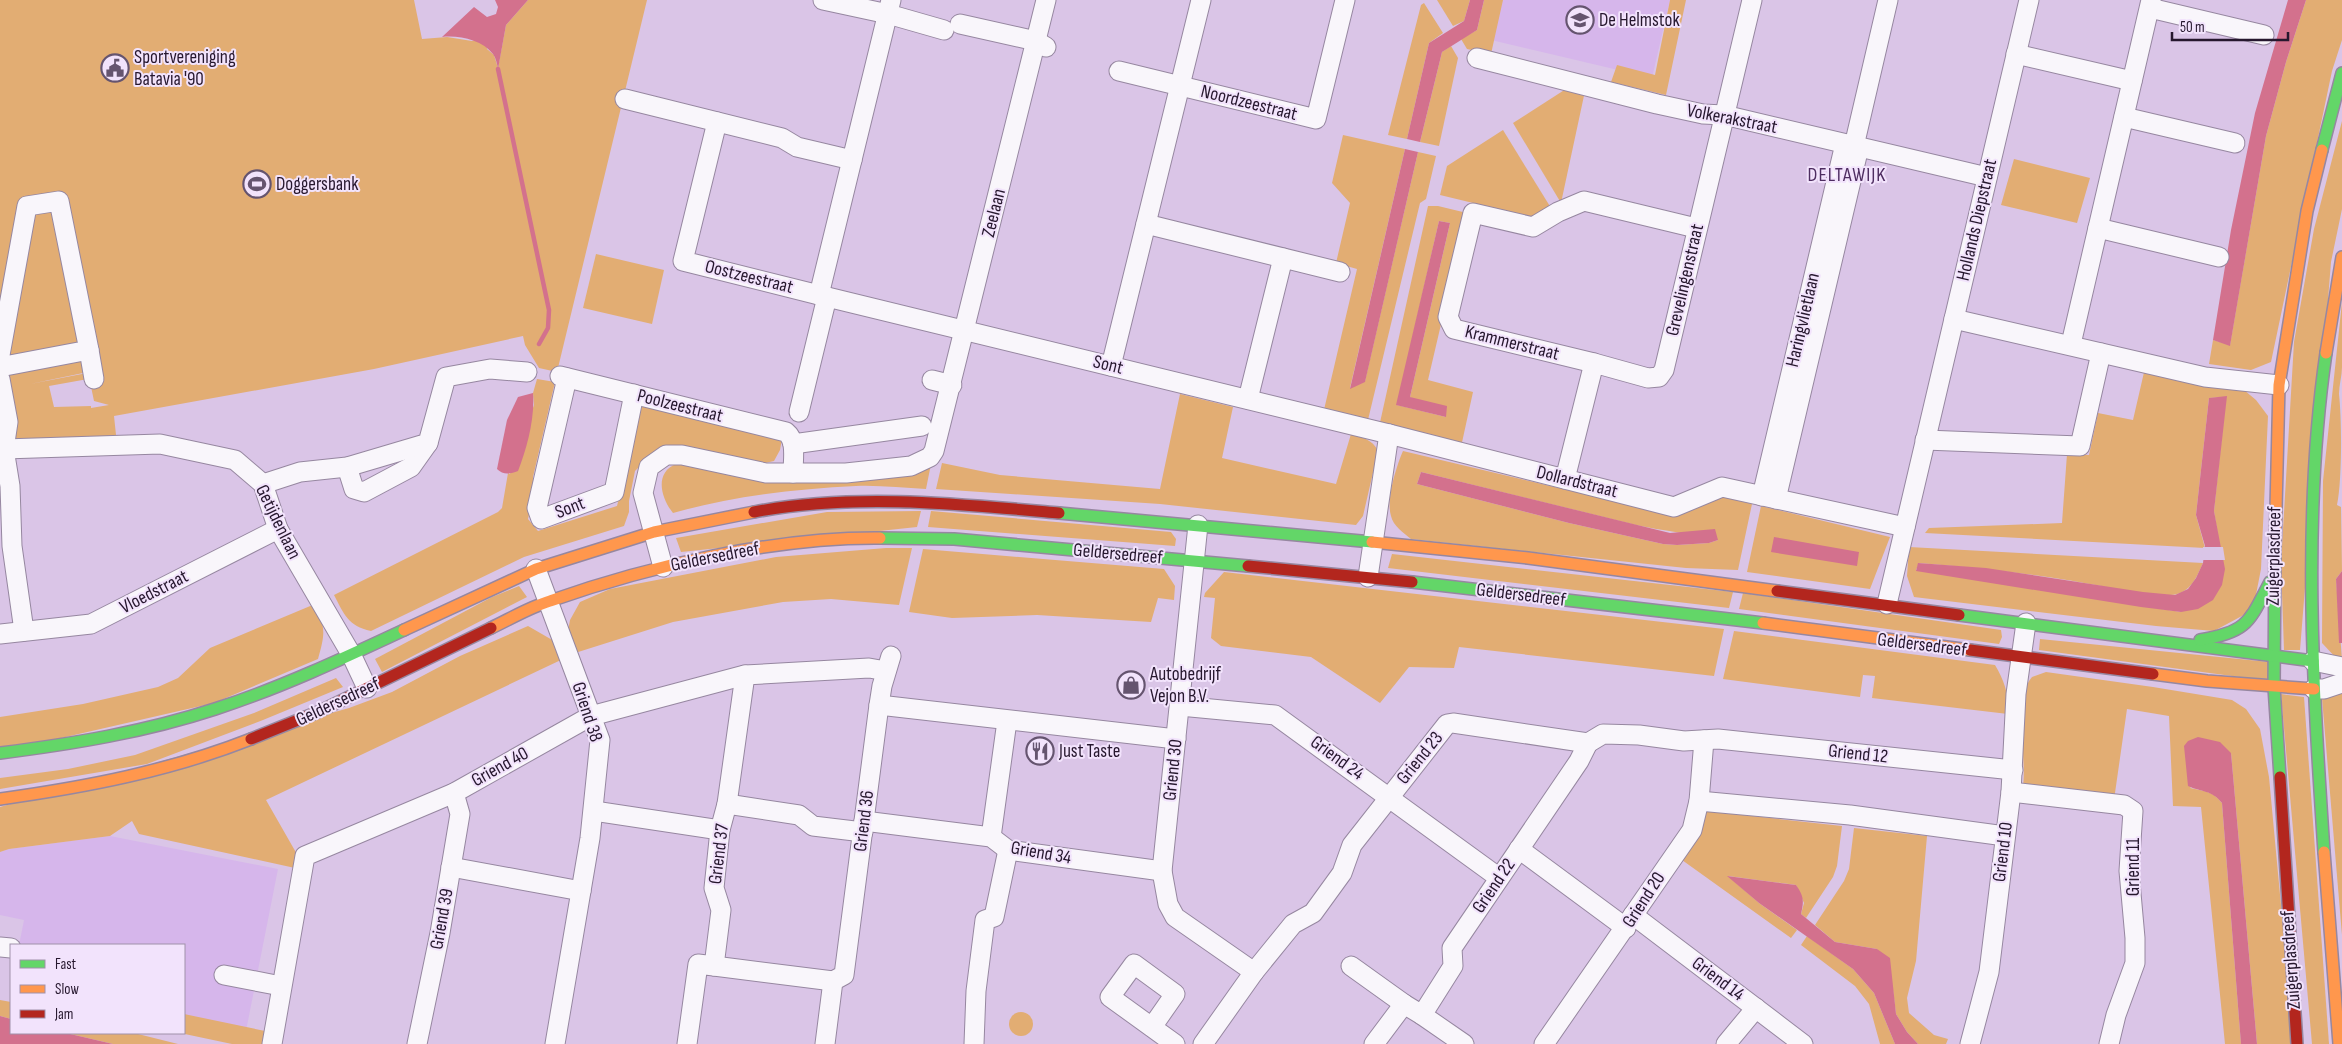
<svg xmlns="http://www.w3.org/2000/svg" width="2342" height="1044" viewBox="0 0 2342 1044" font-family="'Sofia Sans Condensed',sans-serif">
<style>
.built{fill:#d6b6eb}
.green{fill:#e2ad73;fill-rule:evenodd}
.water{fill:#d3718d}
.pier{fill:#dac5e7}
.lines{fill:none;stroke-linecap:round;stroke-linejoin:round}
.stream{stroke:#d3718d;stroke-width:4.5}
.street-casing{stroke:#9687a0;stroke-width:21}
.fast-casing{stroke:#9687a0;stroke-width:14}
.slow-casing{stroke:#9687a0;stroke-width:14}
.jam-casing{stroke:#9687a0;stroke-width:14}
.street{stroke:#f9f6fb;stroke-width:19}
.fast{stroke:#63d668;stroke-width:11}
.slow{stroke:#ff974d;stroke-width:11}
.jam{stroke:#b3261e;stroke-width:11}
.labels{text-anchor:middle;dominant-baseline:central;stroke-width:4;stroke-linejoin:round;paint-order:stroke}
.poi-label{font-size:19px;fill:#26172e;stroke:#f2e3fc;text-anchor:start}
.street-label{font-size:19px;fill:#26172e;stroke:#f2e3fc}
.neighbourhood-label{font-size:20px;letter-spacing:1px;fill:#4e2d61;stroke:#f2e3fc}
</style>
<rect width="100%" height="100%" fill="#dac5e7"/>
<!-- built -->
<g class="built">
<path d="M1500,0H1670L1652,78L1491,40Z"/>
<path d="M110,836L278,869L245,1036L184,1023V945H19L24,920L0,915V852L9,849Z"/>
</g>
<!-- green -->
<g class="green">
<path d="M0,0H414L422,39L447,37L472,41L485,38L487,49L494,55L498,68L506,25L528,0H647L557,372L539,368L525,345L523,336L374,369L114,416L116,435L14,447L0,374ZM88,372L94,401L109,405L91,408V406L54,407L49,386L88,379L87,373L30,384Z"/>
<path d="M1437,0H1470L1464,21L1453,26Z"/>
<path d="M1484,0H1503L1491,54L1467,49L1461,39L1477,30Z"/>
<path d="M1670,0H1686L1666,95L1611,82L1617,65L1655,75Z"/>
<path d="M2306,0H2342V40L2332,71L2271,362L2251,370L2209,364L2213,340L2230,345L2266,136L2286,62Z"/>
<path d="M1424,3L1443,33L1429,43L1407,139L1388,135L1421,5Z"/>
<path d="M1451,46L1458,58L1439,146L1420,142L1442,52Z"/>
<path d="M1569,87L1585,91L1561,203L1513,123Z"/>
<path d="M2342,121V209L2331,262L2300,650H2284L2281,564L2294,342L2314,229Z"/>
<path d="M1503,130L1551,208L1535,218L1440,195L1447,166Z"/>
<path d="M1343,135L1405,149L1350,388L1365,381L1418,152L1436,156L1426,199L1420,203L1367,424L1323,414L1357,269L1336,263L1350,203L1332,183Z"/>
<path d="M2014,159L2090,178L2077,223L2001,205Z"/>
<path d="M1428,206H1438L1467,213L1428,380L1473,392L1461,447L1379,427ZM1439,221L1450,223L1410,397L1446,417L1397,405Z"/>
<path d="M596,254L664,270L652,324L583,308Z"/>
<path d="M2342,302C2342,323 2342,346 2342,367C2342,376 2339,385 2339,394C2342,421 2342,482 2337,505L2341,507L2342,571L2336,579L2342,660H2338L2322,643L2323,481Z"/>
<path d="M2145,368L2244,390L2256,400L2268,416L2261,569L2253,610L2214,631L2156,626L1914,597L1907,576L1909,547L2203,563C2197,576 2192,590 2177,594C2162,599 2087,583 2067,580C2018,572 1969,567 1919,563L1916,570L2181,612L2220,548L2214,511L2226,397L2209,398L2196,515L2205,548L1925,533L1929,528L2062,523L2067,454L2089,455L2098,413L2133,420Z"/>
<path d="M537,379L555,382L533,477V498L528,519L538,531L617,506L642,406L782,439L780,450L774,461L765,463L672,446L652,454L635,471L629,501V512L624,526L524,557L371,631C348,626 344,614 334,595L498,512L502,508L508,473L510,474L534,405L533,393Z"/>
<path d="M1180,394L1233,407L1222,458L1336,484L1351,434C1363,438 1372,439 1378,451L1363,516L1356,525L1160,504L936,489L942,463L1000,475L1160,489Z"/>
<path d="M1403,451L1672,515L1716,495L1752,504L1738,570L1686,568L1411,539C1404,533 1393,526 1391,516C1386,500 1396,467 1403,451ZM1421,472L1636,525C1663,531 1690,533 1718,540L1709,543L1677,545L1663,544L1569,523L1417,484Z"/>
<path d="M676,464L766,481L788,483L908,474L931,464L926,489C903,488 879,485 856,486C795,489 732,496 673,513C661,498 654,473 676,464Z"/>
<path d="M1761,506L1890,537L1870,589L1747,572Z"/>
<path d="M921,511L917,527L681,552L676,538L827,512Z"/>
<path d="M931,511L1171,532L1176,539L1175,546L928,527Z"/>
<path d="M886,548H912L899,605L831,599L783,602L673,622L575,653L568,631L570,620L580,602L610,589L776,557Z"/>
<path d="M923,549L1164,569L1175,586L1174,600L1158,598L1151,622L1037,615L952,618L909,612Z"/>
<path d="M1392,554L1733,592L1729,608L1388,568Z"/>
<path d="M1224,572L1724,629L1714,676L1459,647L1454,668L1409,667L1380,703L1311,657L1221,646L1211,638L1215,598L1204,597L1205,593Z"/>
<path d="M519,586L527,597L382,672L375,659L492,597Z"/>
<path d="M1743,593L2001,630L2002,637L1999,644L1739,609Z"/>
<path d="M315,604C326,628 325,634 318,659L214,703L0,752V717L83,704L158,687L178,678L210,648Z"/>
<path d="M528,626L554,641L563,659L266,800L298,856L295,868L139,834L132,821L110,836L9,849L0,852V807L349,708L392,692L460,656Z"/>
<path d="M1734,631L1995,665C2005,682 2009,695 2008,714L1872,698L1875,676L1863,675L1860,697L1723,679Z"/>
<path d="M2040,639L2269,662V681L2039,650Z"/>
<path d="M2046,672L2153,687L2232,700L2246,709L2260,729L2269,777L2294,1044H2257L2231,753L2190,788C2204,791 2213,791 2222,803L2241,1044H2225L2201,807L2173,806L2169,716L2127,709L2114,800L2023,786C2027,759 2013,698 2032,677Z"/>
<path d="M336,678L343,687L263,720L147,764L0,789V778L68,769L135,755L254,713Z"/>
<path d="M2342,685V935L2322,698Z"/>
<path d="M2281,694L2304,697L2329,1044H2312Z"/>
<path d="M1707,811L1842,826L1837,866L1833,877L1806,918L1801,914L1804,903L1796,885L1728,876L1759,903L1797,930L1791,938L1682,860Z"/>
<path d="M1854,828L1927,836L1916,961L1907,998L1909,1013L1934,1035L1948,1039L1946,1044H1918L1907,1032L1896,1014L1893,990L1877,949L1835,942L1815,925L1844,881L1849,869Z"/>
<path d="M1807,936L1853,969L1874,993L1895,1044H1880L1869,1004L1855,986L1801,945Z"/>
<path d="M0,1000L11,1002V1019L0,1016Z"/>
<circle cx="1021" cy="1024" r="12"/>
<path d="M184,1014L265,1031L263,1044H232L180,1033H184Z"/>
<path d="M66,1033H134L178,1044H113Z"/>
</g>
<!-- water -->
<g class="water">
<path d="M495,0H528L506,25L498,69C497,64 496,58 493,54C482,40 459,35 442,37L474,7L487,17L496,14L498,7Z"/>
<path d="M1470,0H1484L1477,30L1442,52L1420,142L1407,139L1429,43L1464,21Z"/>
<path d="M2288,0H2306L2286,62L2266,136L2230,346L2213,340L2231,230L2255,113Z"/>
<path d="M1405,149L1418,152L1365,382L1350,389Z"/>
<path d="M1439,221L1450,223L1410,397L1447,406L1446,417L1396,405Z"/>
<path d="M533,393C535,418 527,448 518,471C510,474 503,475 497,469L507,420L518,397Z"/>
<path d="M2227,396L2214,511L2225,569L2222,585L2213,600L2198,609L2181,612L2141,607L1916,571L1918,563L1986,568L2143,592L2175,595L2188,589L2196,578L2203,563L2205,546L2196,515L2209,398Z"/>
<path d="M1421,472L1670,533L1715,529L1718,540L1709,543L1677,545L1663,544L1569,523L1417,484Z"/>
<path d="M1774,537L1859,552L1857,566L1771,552Z"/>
<path d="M2342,571V643H2339L2336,579Z"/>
<path d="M2198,737L2220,742L2231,753L2257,1044H2241L2222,803C2212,790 2201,792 2188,786L2184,746L2188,741Z"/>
<path d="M1727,876L1796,885C1804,896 1804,901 1801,914L1835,942L1877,949L1890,958L1896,1014L1907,1032L1918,1044H1895L1874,993L1853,969L1759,903Z"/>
<path d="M0,1016L11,1019V1033H66L113,1044H0Z"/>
</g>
<!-- pier -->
<path class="pier" d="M2203,547H2223L2225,560H2201Z"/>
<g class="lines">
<!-- stream -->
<path class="stream" d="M498,69L549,310L548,328L539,344"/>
<!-- street casing -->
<g class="street-casing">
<g id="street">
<path d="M823,0L888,14L944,30"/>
<path d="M2150,8L2264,35"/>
<path d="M960,24L1036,41L1046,47"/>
<path d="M2016,54L2132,81"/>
<path d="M1477,58L1657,104L1703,114L1724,115L1987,177"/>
<path d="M1119,71L1316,119L1345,0"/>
<path d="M625,99L782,138L797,147L852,160"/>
<path d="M2124,117L2235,143"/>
<path d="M717,122L683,261L819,295L891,0"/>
<path d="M1854,146L1888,0"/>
<path d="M1146,224L1340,272"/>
<path d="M2098,228L2219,257"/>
<path d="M819,295L1389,434L1674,507L1722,487L1905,527"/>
<path d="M1954,319L2205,377L2279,385"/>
<path d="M2071,344L2151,0"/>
<path d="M89,350L94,379"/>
<path d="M0,355L27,206L59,201L89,350L0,367"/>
<path d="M1594,363L1454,329L1448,317L1473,213L1533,227L1558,212L1584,201L1696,228"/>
<path d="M1111,366L1201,0"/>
<path d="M560,376L786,432C797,441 793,459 793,473"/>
<path d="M567,378L537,508L541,519L614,492L634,394"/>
<path d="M0,379L8,422L4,449L10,486L12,546L24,631"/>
<path d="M932,380L952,385"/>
<path d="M1248,399L1283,258"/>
<path d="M799,412L827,297"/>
<path d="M1925,440L2080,446L2101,353"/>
<path d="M793,444L922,426"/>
<path d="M0,453L4,449L160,444L235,460L263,484L278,529L351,654L367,688"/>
<path d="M347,467L354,489L364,492L411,467L428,443"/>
<path d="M1565,479L1594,363L1648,378L1659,377L1664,370L1752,0"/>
<path d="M263,484L300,472L347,467L428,443L446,377L490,369L527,372"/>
<path d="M1762,496L1845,144"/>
<path d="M1776,499L1859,147"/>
<path d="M1198,525L1162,871L1168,904L1175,917L1254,972"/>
<path d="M663,567L643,493L649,467L666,455H682L766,473H846L911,466L930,457L934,451L1046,0"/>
<path d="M536,569L600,740L590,838L555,1044"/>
<path d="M1368,577L1389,434"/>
<path d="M1887,604L2029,0"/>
<path d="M0,634L91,624L278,529"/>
<path d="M2313,661L2342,667"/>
<path d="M2314,689H2324L2342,683"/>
<path d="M879,705L1176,739"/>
<path d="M1180,706L1275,715L1498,877"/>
<path d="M2011,792L2124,805L2133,811L2129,871L2135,938V963L2116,1015L2109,1044"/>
<path d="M1699,801L1850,815L2005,836"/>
<path d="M727,804L799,815L813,826L863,832"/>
<path d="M594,811L720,830"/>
<path d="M864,821L991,837L1008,850L1162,871"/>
<path d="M991,837L1007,721"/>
<path d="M1519,849L1626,928"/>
<path d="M451,867L581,891"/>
<path d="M1633,915L1803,1044"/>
<path d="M0,947L11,948"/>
<path d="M714,966L833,981"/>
<path d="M1351,966L1404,1004"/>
<path d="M224,975L281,986"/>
<path d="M1422,1015L1464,1044"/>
<path d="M1152,1027L1175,994L1134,964L1110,997L1175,1044"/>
<path d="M272,1044L305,856L454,793L591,716L745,675L869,668L886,671"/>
<path d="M417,1044L440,933L460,814L454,793"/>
<path d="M687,1044L698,964L714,966L721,910L714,888L720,830L727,804L745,675"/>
<path d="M825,1044L833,981L844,975L879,705L882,686L891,656"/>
<path d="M974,1044L976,991L985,920L994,917L1008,850"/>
<path d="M1203,1044L1254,972L1293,924L1313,913L1342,873L1352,845L1447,724L1453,723L1588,743L1603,734L1639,735L1684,741L1718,739L2013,770"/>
<path d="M1374,1044L1404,1004L1422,1015L1453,966L1452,948L1579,761L1588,743"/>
<path d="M1544,1044L1692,830L1699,801L1704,740"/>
<path d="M1726,1044L1756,1008"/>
<path d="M1970,1044L1989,972L2011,792L2016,694L2026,623"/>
</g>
</g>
<!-- fast casing -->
<g class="fast-casing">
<g id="fast">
<path d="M2322,150L2342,73"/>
<path d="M1059,513L1372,542"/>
<path d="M880,538L954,539L1248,566"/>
<path d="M2275,550L2274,687L2280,777"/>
<path d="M1412,582L1763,623"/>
<path d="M1959,615L2313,661"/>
<path d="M2200,640C2248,632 2249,622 2270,582"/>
<path d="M0,753C72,744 145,732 215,709C280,688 342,659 404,630"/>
<path d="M2324,852C2313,686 2302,518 2326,353"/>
</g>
</g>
<!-- slow casing -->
<g class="slow-casing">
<g id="slow">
<path d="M2326,353L2342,257"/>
<path d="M1372,542L1528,558L1777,591"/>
<path d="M2275,550L2279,385L2307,211L2322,150"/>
<path d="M1763,623L1970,650"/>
<path d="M491,628C510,619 530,607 550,601C649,566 775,537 880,538"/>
<path d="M404,630L536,569L654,532L754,512"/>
<path d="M2153,674L2207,681L2314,689"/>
<path d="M0,799C86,787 170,771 251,739"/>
<path d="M2324,852L2339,1044"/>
</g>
</g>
<!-- jam casing -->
<g class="jam-casing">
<g id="jam">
<path d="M754,512C853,493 959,504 1059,513"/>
<path d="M1248,566L1412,582"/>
<path d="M1777,591L1959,615"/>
<path d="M1970,650L2153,674"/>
<path d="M251,739L318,712L491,628"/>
<path d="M2280,777L2297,1044"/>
</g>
</g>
<!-- street -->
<use href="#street" class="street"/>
<!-- fast -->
<use href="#fast" class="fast"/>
<!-- slow -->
<use href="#slow" class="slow"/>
<!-- jam -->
<use href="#jam" class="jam"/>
</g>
<!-- icons -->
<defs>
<g id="school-ring" transform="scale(1.4375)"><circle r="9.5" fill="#f2e3fc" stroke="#65546f" stroke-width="1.5"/><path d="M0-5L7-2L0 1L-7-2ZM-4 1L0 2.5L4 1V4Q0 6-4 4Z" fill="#65546f"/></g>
<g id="civic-ring" transform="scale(1.4375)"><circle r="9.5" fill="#f2e3fc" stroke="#65546f" stroke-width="1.5"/><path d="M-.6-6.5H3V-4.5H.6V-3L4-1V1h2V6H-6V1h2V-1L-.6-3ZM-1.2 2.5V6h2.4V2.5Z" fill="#65546f"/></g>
<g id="stadium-ring" transform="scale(1.4375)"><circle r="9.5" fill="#f2e3fc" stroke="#65546f" stroke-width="1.5"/><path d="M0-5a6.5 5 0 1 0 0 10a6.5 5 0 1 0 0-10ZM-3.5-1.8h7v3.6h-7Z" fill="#65546f"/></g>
<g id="shop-ring" transform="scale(1.4375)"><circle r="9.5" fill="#f2e3fc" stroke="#65546f" stroke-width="1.5"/><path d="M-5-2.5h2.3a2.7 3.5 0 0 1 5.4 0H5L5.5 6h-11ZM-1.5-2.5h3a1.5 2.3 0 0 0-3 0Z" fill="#65546f"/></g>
<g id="restaurant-ring" transform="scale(1.4375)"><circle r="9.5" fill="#f2e3fc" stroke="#65546f" stroke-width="1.5"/><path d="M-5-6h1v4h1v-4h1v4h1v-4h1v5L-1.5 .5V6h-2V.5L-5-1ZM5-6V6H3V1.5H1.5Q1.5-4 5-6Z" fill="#65546f"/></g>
</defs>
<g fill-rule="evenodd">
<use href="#school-ring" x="1580" y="20"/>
<use href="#civic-ring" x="115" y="68"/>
<use href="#stadium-ring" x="257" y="184"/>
<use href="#shop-ring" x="1131" y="685"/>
<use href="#restaurant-ring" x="1040" y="751"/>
</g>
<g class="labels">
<!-- poi labels -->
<g class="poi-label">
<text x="1599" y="20">De Helmstok</text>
<text x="134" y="57">Sportvereniging<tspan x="134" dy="22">Batavia '90</tspan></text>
<text x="276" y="184">Doggersbank</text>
<text x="1150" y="674">Autobedrijf<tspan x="1150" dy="22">Vejon B.V.</tspan></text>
<text x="1059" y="751">Just Taste</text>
</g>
<!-- street labels -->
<g class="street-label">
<text transform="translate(1249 103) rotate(14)">Noordzeestraat</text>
<text transform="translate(1732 119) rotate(11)">Volkerakstraat</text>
<text transform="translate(994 213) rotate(-76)">Zeelaan</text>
<text transform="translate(1977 220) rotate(-77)">Hollands Diepstraat</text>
<text transform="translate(749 277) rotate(14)">Oostzeestraat</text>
<text transform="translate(1685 280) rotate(-77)">Grevelingenstraat</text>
<text transform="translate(1803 320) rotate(-77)">Haringvlietlaan</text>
<text transform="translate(1512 343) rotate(14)">Krammerstraat</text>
<text transform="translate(1108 365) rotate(14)">Sont</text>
<text transform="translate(680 406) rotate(14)">Poolzeestraat</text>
<text transform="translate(1577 482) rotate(14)">Dollardstraat</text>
<text transform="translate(570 508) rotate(-21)">Sont</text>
<text transform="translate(278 522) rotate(64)">Getijdenlaan</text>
<text transform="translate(1118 554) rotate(5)">Geldersedreef</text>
<text transform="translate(2274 556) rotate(-89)">Zuigerplasdreef</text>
<text transform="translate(715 557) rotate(-11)">Geldersedreef</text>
<text transform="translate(154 592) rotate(-27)">Vloedstraat</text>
<text transform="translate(1521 595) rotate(7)">Geldersedreef</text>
<text transform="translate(1922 645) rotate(7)">Geldersedreef</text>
<text transform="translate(338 702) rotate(-25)">Geldersedreef</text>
<text transform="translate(587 712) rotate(72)">Griend 38</text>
<text transform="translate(1858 754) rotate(6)">Griend 12</text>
<text transform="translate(1337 758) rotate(36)">Griend 24</text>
<text transform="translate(1420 758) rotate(-51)">Griend 23</text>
<text transform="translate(500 767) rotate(-29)">Griend 40</text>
<text transform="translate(1173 770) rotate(-84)">Griend 30</text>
<text transform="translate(864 821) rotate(-83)">Griend 36</text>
<text transform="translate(2003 852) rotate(-83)">Griend 10</text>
<text transform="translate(1041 853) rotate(10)">Griend 34</text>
<text transform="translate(719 854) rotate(-83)">Griend 37</text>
<text transform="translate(2133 867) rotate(-90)">Griend 11</text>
<text transform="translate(1494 886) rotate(-56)">Griend 22</text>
<text transform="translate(1644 900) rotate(-57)">Griend 20</text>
<text transform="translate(442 919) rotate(-80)">Griend 39</text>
<text transform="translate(2291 960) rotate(-94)">Zuigerplasdreef</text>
<text transform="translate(1718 979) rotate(37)">Griend 14</text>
</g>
<!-- neighbourhood labels -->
<g class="neighbourhood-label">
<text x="1847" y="175">DELTAWIJK</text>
</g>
</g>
<!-- legend -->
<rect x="10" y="944" width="175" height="90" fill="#f2e3fc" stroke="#a091aa"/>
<rect x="20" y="960" width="25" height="8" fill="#63d668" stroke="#a091aa"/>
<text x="55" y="969" font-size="15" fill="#26172e">Fast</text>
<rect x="20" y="985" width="25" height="8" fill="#ff974d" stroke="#a091aa"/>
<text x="55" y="994" font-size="15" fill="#26172e">Slow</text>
<rect x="20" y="1010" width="25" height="8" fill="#b3261e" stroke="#a091aa"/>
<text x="55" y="1019" font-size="15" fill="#26172e">Jam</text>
<!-- scale -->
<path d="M2172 32v8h116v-8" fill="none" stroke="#26172e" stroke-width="2.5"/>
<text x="2180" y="32" font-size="15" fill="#26172e" stroke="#f2e3fc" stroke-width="4" paint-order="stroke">50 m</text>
</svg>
